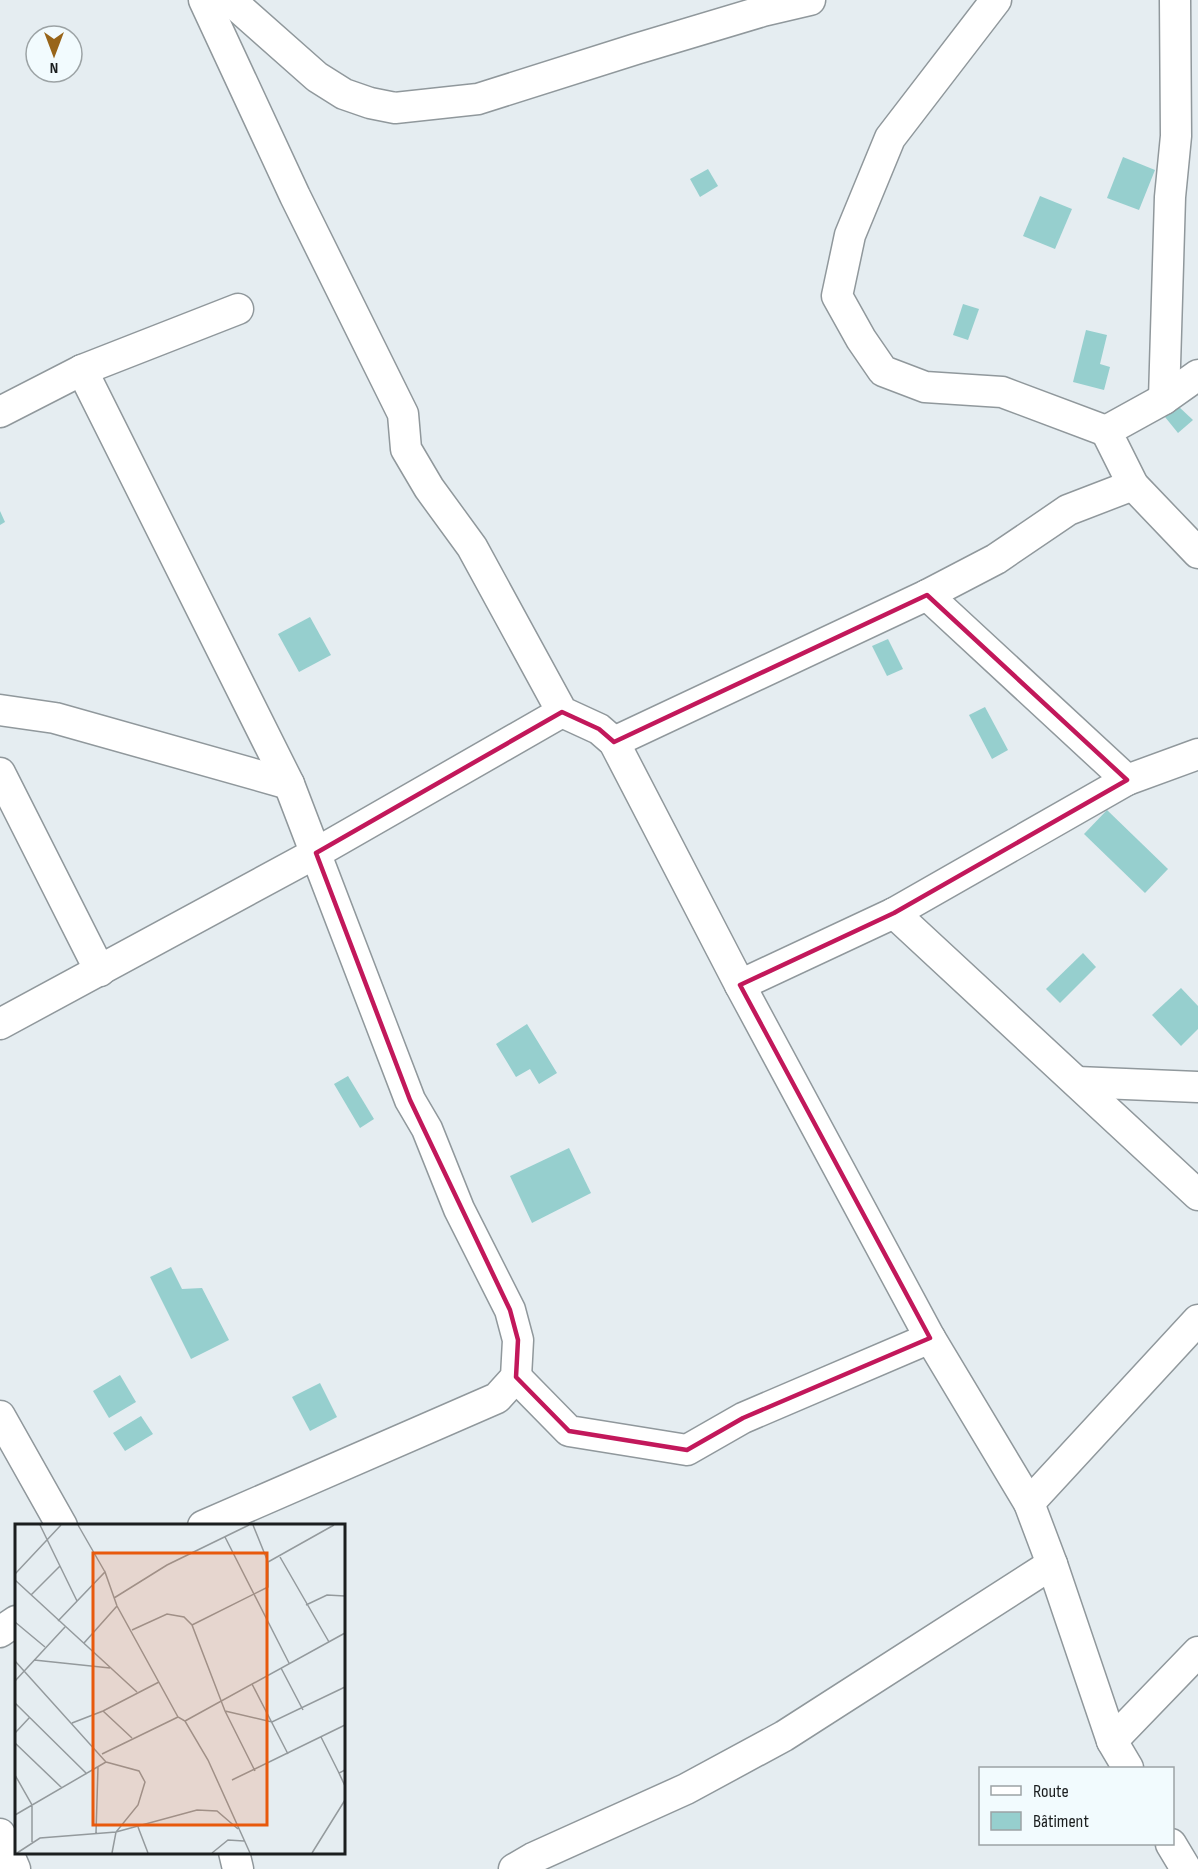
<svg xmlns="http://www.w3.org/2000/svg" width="1198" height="1869" viewBox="0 0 1198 1869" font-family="'Sofia Sans Condensed',sans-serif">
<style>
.building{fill:#96cfce}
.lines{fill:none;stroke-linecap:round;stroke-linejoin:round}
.minor-casing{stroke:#90989c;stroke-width:33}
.minor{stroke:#fff;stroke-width:30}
.marked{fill:none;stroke:#c2185b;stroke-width:4.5;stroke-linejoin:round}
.inset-road{fill:none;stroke:#949a9d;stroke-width:1.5}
.view{fill:#e8590c;fill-opacity:0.15;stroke:#e8590c;stroke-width:3}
.inset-edge{fill:none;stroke:#1b1e1f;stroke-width:3}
</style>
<rect width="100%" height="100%" fill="#e5edf1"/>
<!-- building -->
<g class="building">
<path d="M1123,157L1155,170L1139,210L1107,198Z"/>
<path d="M708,169L718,186L700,197L690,179Z"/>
<path d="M1040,196L1072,209L1055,249L1023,236Z"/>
<path d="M963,304L979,309L968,340L953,335Z"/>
<path d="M1086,330L1107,335L1100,364L1110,367L1104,390L1073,382Z"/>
<path d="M1178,406L1193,420L1178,433L1165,417Z"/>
<path d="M0,511L5,522L0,525Z"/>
<path d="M310,617L331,655L299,672L278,634Z"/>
<path d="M888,639L903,669L887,676L872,646Z"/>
<path d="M985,707L1008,750L992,759L969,715Z"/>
<path d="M1107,810L1168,869L1145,893L1084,834Z"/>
<path d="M1083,953L1096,967L1060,1003L1046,989Z"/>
<path d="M1181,988L1198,1006V1029L1181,1046L1152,1015Z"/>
<path d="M527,1024L557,1073L539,1084L530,1069L516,1077L496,1044Z"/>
<path d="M348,1076L374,1119L360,1128L334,1084Z"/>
<path d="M569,1148L591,1193L532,1223L510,1176Z"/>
<path d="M171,1267L182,1289L202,1288L229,1340L191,1359L150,1277Z"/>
<path d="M120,1375L136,1402L109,1418L93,1391Z"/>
<path d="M320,1383L337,1417L310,1431L292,1397Z"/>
<path d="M141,1416L153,1434L125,1451L113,1433Z"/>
</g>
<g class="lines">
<!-- minor casing -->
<g class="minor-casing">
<g id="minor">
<path d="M204,0L295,196L403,414L406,449L429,488L472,547L562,712L599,729L614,742L740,985L930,1338L1029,1503L1052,1564L1112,1741L1198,1652"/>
<path d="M230,0L317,77L344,94L370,103L395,108L478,99L636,49L763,11L810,0"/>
<path d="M996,0L890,138L850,235L837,296L861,339L883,371L925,387L1002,392L1106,431"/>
<path d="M82,370L289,784L410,1100L427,1129L459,1209L510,1310L518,1340L516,1377L497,1398L203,1526"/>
<path d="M1198,375L1164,399L1106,431L1133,485L1198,553"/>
<path d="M1164,399L1170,197L1176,136L1175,0"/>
<path d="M0,412L82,370L238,309"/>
<path d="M927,595L1127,780"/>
<path d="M0,710L55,718L289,784"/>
<path d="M614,742L927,595L996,559L1068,510L1133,485"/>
<path d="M0,773L100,971"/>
<path d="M894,913L1198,1195"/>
<path d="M740,985L894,913L1127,780L1198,754"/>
<path d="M0,1024L316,853L562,712"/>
<path d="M1077,1082L1198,1087"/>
<path d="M516,1377L569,1431L687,1450L743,1418L930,1338"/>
<path d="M0,1416L62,1526"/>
<path d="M1029,1503L1198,1320"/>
<path d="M0,1632L16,1621"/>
<path d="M1112,1741L1128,1768"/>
<path d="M0,1834L15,1869"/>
<path d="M1171,1844L1186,1869"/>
<path d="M234,1852L238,1869"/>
<path d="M514,1869L533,1858L686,1789L784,1736L1052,1564"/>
</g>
</g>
<!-- minor -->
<use href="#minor" class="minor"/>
</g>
<!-- marked area -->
<path class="marked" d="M927,595L1127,780L894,913L740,985L930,1338L743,1418L687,1450L569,1431L516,1377L518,1340L510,1310L410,1100L316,853L562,712L599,729L614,742Z"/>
<!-- overview -->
<g transform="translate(15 1524)">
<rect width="330" height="330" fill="#e5edf1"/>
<path class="inset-road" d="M25,1L62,77M63,1L90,48M238,1L253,38M210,13L274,139M265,33L314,118M0,50L46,1M0,56L122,168M16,71L45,42M99,74L152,41L234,1M291,81L312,71L330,72M43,97L90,48L102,82L163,193L170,197L193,236L235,329M0,98L30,123M177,101L253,63V38L319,1M117,106L152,90L169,93L177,101L210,187L240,247M69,119L102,82M19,136L95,144M0,137L91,238L0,291M266,144L288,186M0,157L50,103M237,160L273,230M0,179L72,250M88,187L117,214M210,187L257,198L330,163M170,197L330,109M57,199L88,187L144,158M0,209L15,193M306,213L324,249M0,219L47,264M87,230L163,193M91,238L124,247L130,258L123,281L101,308L97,329M330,246L324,249L330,262M0,251L17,281V318M217,256L330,201M123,303L133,329M81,309L83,243M2,329L25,314L101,308L182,286L202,287L223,305M197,329L213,316L229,317M297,329L330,276"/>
<path class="view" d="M78,29H252V301H78Z"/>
<rect width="330" height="330" class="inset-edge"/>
</g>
<!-- legend -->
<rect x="979" y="1767" width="195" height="78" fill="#f2fbfe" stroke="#9ca3a5" stroke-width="1.5"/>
<rect x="991" y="1786" width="30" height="9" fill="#ffffff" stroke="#9ca3a5" stroke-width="1.5"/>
<text x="1033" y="1797" font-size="18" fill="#1b1e1f">Route</text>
<rect x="991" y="1812" width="30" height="18" fill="#96cfce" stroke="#9ca3a5" stroke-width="1.5"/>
<text x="1033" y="1827" font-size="18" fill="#1b1e1f">Bâtiment</text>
<!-- north arrow -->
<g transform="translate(54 54) rotate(180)"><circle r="28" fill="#f2fbfe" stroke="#9ca3a5" stroke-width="1.5"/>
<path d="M0-4.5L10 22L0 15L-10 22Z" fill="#98651a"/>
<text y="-9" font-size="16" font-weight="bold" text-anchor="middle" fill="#1b1e1f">N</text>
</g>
</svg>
